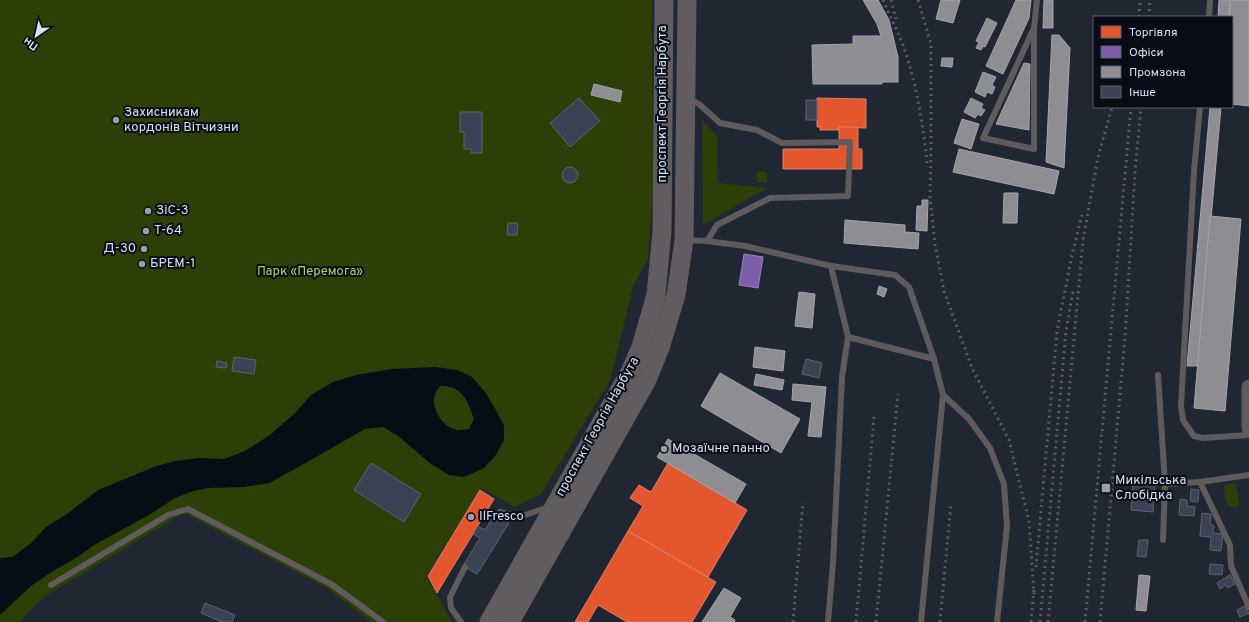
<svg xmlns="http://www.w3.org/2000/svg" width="1249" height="622" viewBox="0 0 1249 622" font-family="Overpass,sans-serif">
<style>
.green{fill:#2d3e07}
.water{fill:#050d15;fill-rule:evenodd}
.shops{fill:#e4572e;stroke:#e18068}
.offices{fill:#7b5ea7;stroke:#9785bd}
.industry{fill:#8d8d92;stroke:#a4a6ae}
.building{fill:#3a4254;stroke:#5e636e}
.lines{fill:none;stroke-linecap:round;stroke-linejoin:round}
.service{stroke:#5f5b5c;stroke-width:6}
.tertiary{stroke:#5f5b5c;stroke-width:15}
.primary{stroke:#605c60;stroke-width:19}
.rail{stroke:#5e5e63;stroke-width:3;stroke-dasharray:2 4;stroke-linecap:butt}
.poi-dot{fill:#989fae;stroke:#080c16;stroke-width:1.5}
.labels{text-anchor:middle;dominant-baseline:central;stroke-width:4;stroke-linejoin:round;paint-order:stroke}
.street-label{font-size:13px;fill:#d9e0f0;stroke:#080c16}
.poi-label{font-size:13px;fill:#d9e0f0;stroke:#080c16;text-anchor:start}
.park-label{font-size:13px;fill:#add664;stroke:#080c16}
</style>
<rect width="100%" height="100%" fill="#202632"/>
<!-- green -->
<g class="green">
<path d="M0,0H652L653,193L648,259L633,287L610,381L541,494L515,507L481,488L426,576L452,622H371L327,588L184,513L44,597L19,622H0Z"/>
<path d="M702,120L717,137L718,183L767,188L703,225Z"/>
<path d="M757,171L767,172V183L757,182Z"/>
<path d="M1236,483L1239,502L1238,506C1224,512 1225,493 1224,485Z"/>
</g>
<!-- water -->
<path class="water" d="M435,367L457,370L472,377L485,392L497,412L504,426V440L496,455L484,468L464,477L449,475L431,464L398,436L383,427L365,429L302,465L269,483L244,487L208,488L193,491L175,498L149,515L94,545L79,556L50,573L31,586L0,615V558L12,557L30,544L46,527L67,514L98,490L154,467L175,461L199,458L224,459L245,451L270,435L295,413L311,395L333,382L356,375L392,369ZM440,386C462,385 468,401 474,419L469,429C466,429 462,430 459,430C444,430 430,408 435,394C436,391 439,388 440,386Z"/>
<!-- shops -->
<g class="shops">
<path d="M817,98L866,99V128L839,127V130H820V127H817Z"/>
<path d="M839,127H858V149H862V169H783V149H839Z"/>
<path d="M668,463L747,510L708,577L628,531L643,506L630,498L639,485L651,492Z"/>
<path d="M480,490L494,499L437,593L428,576Z"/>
<path d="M628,531L716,582L692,622H627L598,605L588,622H575Z"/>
</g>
<!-- offices -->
<path class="offices" d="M744,254L763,257L758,288L739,285Z"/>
<!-- industry -->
<g class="industry">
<path d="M863,0H878L889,20L898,57V82H882V84H813L812,45L853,44V36H881L877,24Z"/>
<path d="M941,0H960L953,23L936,19Z"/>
<path d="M1016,0H1031L1029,18L1003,74L986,66Z"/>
<path d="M1044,0H1053V28H1043Z"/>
<path d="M1219,0H1230L1229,17H1218Z"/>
<path d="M1231,0H1249V106L1232,104V17H1229Z"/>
<path d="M987,18L997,23L985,47L983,46L981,50L976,48L979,42L976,41Z"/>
<path d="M1052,35H1059L1070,48L1064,168L1046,162Z"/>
<path d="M942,58H953L952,67L941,66Z"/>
<path d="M1024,63L1030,64L1029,130L996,124Z"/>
<path d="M983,72L996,77L992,85L995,87L992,94L987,92L985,97L975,92Z"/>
<path d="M594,84L622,91L620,102L591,95Z"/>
<path d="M971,98L983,104L981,108L985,110L981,116L978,114L975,118L964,112Z"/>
<path d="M1210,107H1221L1198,366H1187Z"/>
<path d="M962,119L979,124L971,149L954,143Z"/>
<path d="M959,149L1059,171L1054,194L953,172Z"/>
<path d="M1004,193H1018L1017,223H1003Z"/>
<path d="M922,200H928L927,231L916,230L917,206H922Z"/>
<path d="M1210,216L1241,219L1225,411L1194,408Z"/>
<path d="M845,220L905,225V232L919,233L918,249L844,243Z"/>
<path d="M879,286L887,289L884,297L877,294Z"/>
<path d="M799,292L815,294L812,328L795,326Z"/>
<path d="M755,347L785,351L783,371L753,367Z"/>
<path d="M720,373L800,419L781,453L701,406Z"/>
<path d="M756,374L784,380L782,390L754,385Z"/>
<path d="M793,384L826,387L821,437L808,436L812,402L792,400Z"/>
<path d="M668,439L746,484L735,503L657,457Z"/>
<path d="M1139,575L1150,576L1146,611L1136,610Z"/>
<path d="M724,588L741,598L730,617L735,620L734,622H702Z"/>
</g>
<!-- building -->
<g class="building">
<path d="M579,98L600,121L570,147L550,123Z"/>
<rect x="806" y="100" width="11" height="20"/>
<path d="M460,112H482V153H471V149H464V132H460Z"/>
<circle cx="570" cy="175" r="8"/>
<path d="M508,223H518L517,235H507Z"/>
<path d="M234,357L256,360L254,374L232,371Z"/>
<path d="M806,359L822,363L819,378L802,374Z"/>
<path d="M217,361L227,363L226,368L216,367Z"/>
<path d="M371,463L421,494L404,522L354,490Z"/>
<path d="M1133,482L1155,483L1153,512L1131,510Z"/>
<path d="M1191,489L1199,490L1198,502L1190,501Z"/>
<path d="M1180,499L1187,500V506L1195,507L1194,516L1179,515Z"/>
<path d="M1202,513L1211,514L1210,524L1214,526L1213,533L1223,534L1221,551L1210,550L1211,537L1200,536Z"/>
<path d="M495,514L509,523L477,574L463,566L480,538L473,534L478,526L485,530Z"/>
<path d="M1139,540H1148L1146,557L1137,556Z"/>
<path d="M1210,564L1223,565L1222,575L1209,574Z"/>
<path d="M1230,575L1235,584L1228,588L1226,585L1220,589L1217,583Z"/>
<path d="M205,603L235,615L232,622H222L201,613Z"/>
<path d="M1245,606L1249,613L1240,617L1237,610Z"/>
</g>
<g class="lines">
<!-- service -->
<g class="service">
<path d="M1209,17L1210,0"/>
<path d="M1034,28L983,138L1034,149V28L1037,0"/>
<path d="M690,99L699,104L720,123L757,130L782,143L850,142L848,196L770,198L717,225L707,241"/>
<path d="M1200,107L1194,171L1181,406L1183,420L1194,436L1202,438L1249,435"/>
<path d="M686,240L707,241L745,246L831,266L895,275L909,287L934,359L943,395L969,419L990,448L1004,484L1007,526L997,622"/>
<path d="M848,337L934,359"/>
<path d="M1158,375L1165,484"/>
<path d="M1249,475L1200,482L1230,545L1231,566L1249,607"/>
<path d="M496,515L500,512L519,517L549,507"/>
<path d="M1163,540L1165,484L1200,482"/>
<path d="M51,585L168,515L188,509L331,584L383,622"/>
<path d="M461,622L451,608L450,597L465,567"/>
<path d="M828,622L833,563L842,377L848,337L831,266"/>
<path d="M921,622L943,395"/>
</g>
<!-- tertiary -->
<path class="tertiary" d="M1249,387V428"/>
<!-- primary -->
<g class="primary">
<path d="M489,622L630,372L641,347L656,295L662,231L664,0"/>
<path d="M510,622L647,380L660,348L676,295L684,240L687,0"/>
</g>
<!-- rail -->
<g class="rail">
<path d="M883,0C889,14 896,28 902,42C916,81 923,123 927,163"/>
<path d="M891,0L896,19"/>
<path d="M918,0L931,44V151L930,197L935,244L944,291L972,368L1009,440L1029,521L1034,594"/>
<path d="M1139,17L1140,0"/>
<path d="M1149,17L1150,0"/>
<path d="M1036,567L1057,331L1072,255L1082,215"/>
<path d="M793,622L803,502"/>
<path d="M856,622L874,417"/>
<path d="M876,622L898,394"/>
<path d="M940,622L951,503"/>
<path d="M1031,622L1034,589"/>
<path d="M1040,622L1066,331L1073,291"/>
<path d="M1048,622L1083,240L1098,157L1112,107"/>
<path d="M1085,622L1131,107"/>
<path d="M1100,622L1125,337L1135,172L1141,107"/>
</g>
</g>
<!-- markers -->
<g class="poi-dot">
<circle cx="116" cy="120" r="4"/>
<circle cx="148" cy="211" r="4"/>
<circle cx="146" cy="231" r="4"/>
<circle cx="144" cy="249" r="4"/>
<circle cx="142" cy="264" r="4"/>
<circle cx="664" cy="449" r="4"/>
<rect x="1101" y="483" width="10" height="10" rx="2"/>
<circle cx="471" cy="517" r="4"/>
</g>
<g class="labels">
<!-- street labels -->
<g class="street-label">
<text transform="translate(663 104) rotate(-90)">проспект Георгія Нарбута</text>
<text transform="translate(598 427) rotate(-61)">проспект Георгія Нарбута</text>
</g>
<!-- poi labels -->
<g class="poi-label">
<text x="124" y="113">Захисникам<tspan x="124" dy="15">кордонів Вітчизни</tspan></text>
<text x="156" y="211">ЗіС-3</text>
<text x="154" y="231">Т-64</text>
<text x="136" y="249" text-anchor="end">Д-30</text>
<text x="150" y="264">БРЕМ-1</text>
<text x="672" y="449">Мозаїчне панно</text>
<text x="1115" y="481">Микільська<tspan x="1115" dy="15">Слобідка</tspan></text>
<text x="479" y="517">IlFresco</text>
</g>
<!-- park labels -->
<g class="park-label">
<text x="310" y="272">Парк «Перемога»</text>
</g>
</g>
<!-- legend -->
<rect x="1093" y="16" width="140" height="92" fill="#080c16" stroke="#5c616d"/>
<rect x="1101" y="26" width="20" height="12" fill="#e4572e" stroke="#5c616d"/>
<text x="1129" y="36" font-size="12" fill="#d9e0f0">Торгівля</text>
<rect x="1101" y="46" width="20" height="12" fill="#7b5ea7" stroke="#5c616d"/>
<text x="1129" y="56" font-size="12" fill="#d9e0f0">Офіси</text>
<rect x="1101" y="66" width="20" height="12" fill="#8d8d92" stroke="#5c616d"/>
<text x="1129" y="76" font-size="12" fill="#d9e0f0">Промзона</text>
<rect x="1101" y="86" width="20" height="12" fill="#3a4254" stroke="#5c616d"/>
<text x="1129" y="96" font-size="12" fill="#d9e0f0">Інше</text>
<!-- north arrow -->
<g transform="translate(36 36) rotate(214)" stroke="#080c16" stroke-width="3" paint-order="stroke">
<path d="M0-3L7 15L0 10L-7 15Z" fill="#d9e0f0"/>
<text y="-6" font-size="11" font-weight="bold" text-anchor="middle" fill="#d9e0f0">Пн</text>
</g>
</svg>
